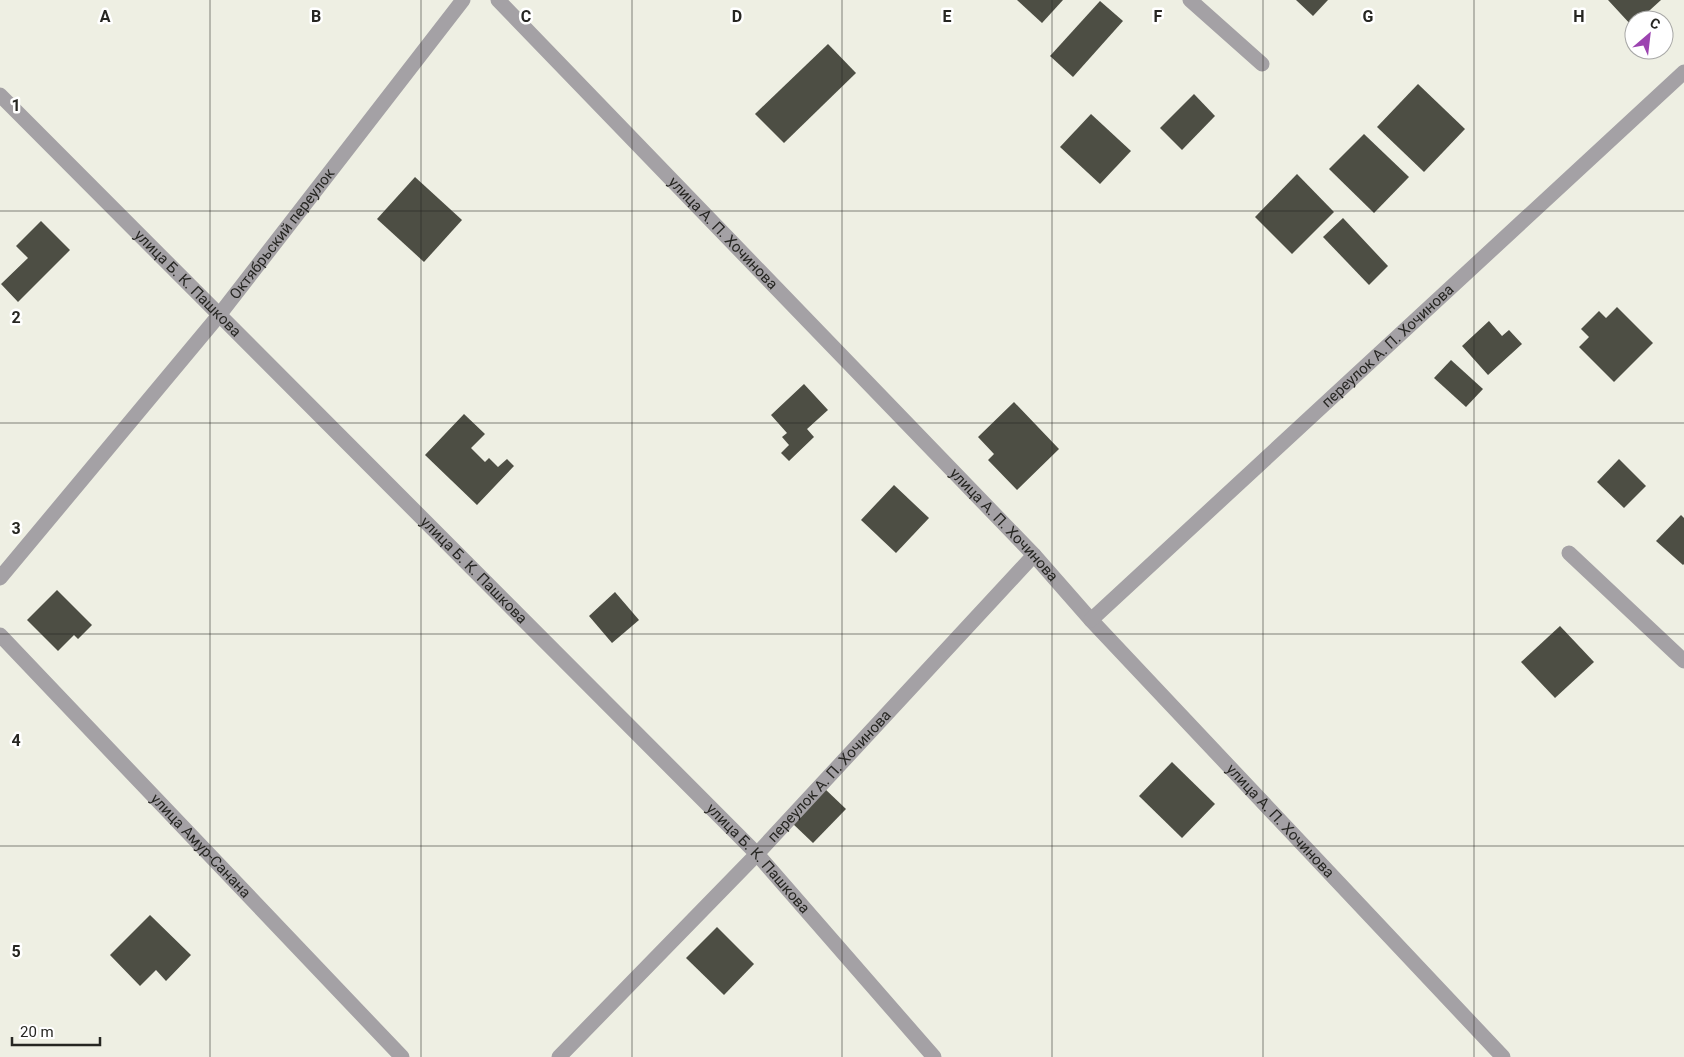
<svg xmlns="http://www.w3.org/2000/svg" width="1684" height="1057" viewBox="0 0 1684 1057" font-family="Roboto,sans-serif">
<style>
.building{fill:#4d4e44}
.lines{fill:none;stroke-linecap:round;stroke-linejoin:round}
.street{stroke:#a4a1a5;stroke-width:15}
.grid{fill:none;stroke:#262622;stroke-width:1;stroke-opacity:0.55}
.labels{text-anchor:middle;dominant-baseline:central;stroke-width:5;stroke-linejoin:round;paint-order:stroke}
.street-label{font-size:15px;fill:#262622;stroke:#fff}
.grid-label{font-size:16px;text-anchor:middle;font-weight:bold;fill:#262622;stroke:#fff;stroke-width:5;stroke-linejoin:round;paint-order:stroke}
</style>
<rect width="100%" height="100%" fill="#eeefe3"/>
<!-- building -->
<g class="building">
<path d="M1017,0H1063L1042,23Z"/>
<path d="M1296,0H1328L1313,16Z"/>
<path d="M1608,0H1661L1639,20H1634V24L1632,26Z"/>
<path d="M1100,1L1123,21L1073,77L1050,56Z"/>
<path d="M828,44L856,73L784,143L755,114Z"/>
<path d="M1418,84L1465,129L1424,172L1377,127Z"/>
<path d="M1194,94L1215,116L1182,150L1160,128Z"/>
<path d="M1091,114L1131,151L1100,184L1060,147Z"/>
<path d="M1364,134L1409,177L1374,213L1329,169Z"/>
<path d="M1297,174L1334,212L1292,254L1255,217Z"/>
<path d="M415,177L462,220L424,262L377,219Z"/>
<path d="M1343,218L1388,266L1369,285L1323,237Z"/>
<path d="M41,221L70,250L18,302L1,284L28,258L16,246Z"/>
<path d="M1617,307L1653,343L1614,382L1579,347L1589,337L1581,329L1599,311L1606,318Z"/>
<path d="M1489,321L1502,336L1509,330L1522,344L1488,375L1462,346Z"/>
<path d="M1451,360L1483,389L1466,407L1434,378Z"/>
<path d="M804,384L828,410L807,429L814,437L789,461L781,453L789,445L782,437L787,433L771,415Z"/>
<path d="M1014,402L1059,449L1017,490L988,460L994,454L978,437Z"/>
<path d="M464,414L485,434L471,448L485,462L489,458L498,467L507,459L514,466L477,505L425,455Z"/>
<path d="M1619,459L1646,486L1624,508L1597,482Z"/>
<path d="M894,485L929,518L896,553L861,520Z"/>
<path d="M1681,515L1684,518V564L1683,565L1656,541Z"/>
<path d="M57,590L92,625L78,639L74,635L58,651L27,620Z"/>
<path d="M615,592L639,620L612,643L589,616Z"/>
<path d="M1560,626L1594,662L1555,698L1521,662Z"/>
<path d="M1172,762L1215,804L1182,838L1139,796Z"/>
<path d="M824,788L846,809L813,843L791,822Z"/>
<path d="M150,915L191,955L166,981L156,970L140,986L110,955Z"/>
<path d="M717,927L754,964L724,995L686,958Z"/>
</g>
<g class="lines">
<!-- street -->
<g class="street">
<path id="s1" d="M498,0L1034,555L1091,620L1503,1057"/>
<path d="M1190,0L1262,64"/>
<path id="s2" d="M0,95L757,854L934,1057"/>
<path d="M1569,553L1684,661"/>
<path id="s3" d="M0,578L220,314L463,0"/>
<path id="s4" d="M1091,620L1684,72"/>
<path id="s5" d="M0,635L402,1057"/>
<path id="s6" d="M559,1057L757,854L1034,555"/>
</g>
</g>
<!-- grid -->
<path class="grid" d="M210,0V1057M421,0V1057M632,0V1057M842,0V1057M1052,0V1057M1263,0V1057M1474,0V1057M0,211H1684M0,423H1684M0,634H1684M0,846H1684"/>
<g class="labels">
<!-- street labels -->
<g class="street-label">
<text stroke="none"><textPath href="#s1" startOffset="324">улица А. П. Хочинова</textPath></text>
<text stroke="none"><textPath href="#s3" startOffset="445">Октябрьский переулок</textPath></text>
<text stroke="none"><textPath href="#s2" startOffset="266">улица Б. К. Пашкова</textPath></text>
<text stroke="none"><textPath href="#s4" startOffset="404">переулок А. П. Хочинова</textPath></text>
<text stroke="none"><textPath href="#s1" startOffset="729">улица А. П. Хочинова</textPath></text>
<text stroke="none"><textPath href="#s2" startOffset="671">улица Б. К. Пашкова</textPath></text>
<text stroke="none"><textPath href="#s6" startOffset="390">переулок А. П. Хочинова</textPath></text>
<text stroke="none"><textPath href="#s1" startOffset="1134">улица А. П. Хочинова</textPath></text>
<text stroke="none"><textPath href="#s5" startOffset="291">улица Амур-Санана</textPath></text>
<text stroke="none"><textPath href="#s2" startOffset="1076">улица Б. К. Пашкова</textPath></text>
</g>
</g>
<g class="grid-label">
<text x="105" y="22">A</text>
<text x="316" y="22">B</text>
<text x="526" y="22">C</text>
<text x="737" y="22">D</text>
<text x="947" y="22">E</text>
<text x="1158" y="22">F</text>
<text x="1368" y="22">G</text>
<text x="1579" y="22">H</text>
<text x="16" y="111">1</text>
<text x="16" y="323">2</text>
<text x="16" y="534">3</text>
<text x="16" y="746">4</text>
<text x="16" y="957">5</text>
</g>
<!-- north arrow -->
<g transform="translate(1649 35) rotate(28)"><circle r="24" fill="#ffffff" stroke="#a8a8a7"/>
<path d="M0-4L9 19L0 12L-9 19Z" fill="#9c44b0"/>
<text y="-8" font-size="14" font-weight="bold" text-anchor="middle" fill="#262622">С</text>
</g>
<!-- scale -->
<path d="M12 1037v8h88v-8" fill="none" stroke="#262622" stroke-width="2.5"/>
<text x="20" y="1037" font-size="15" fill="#262622" stroke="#ffffff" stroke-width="4" paint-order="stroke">20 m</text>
</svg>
